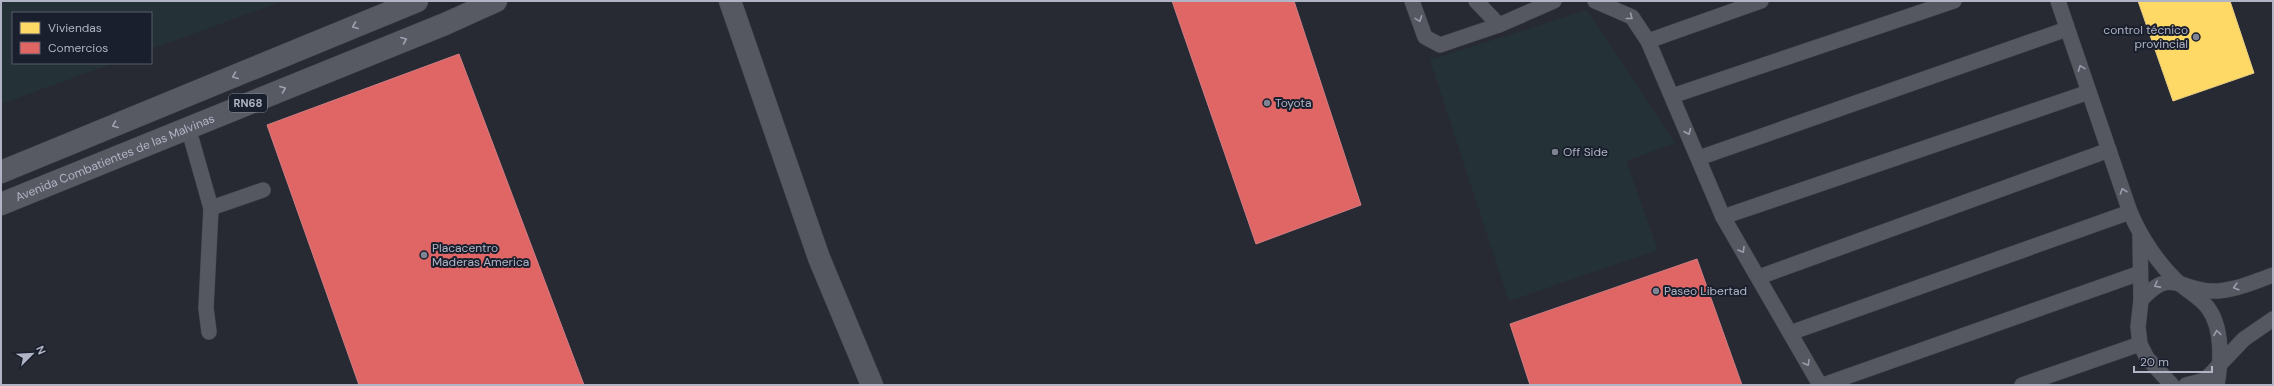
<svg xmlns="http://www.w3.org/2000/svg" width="2274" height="386" viewBox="0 0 2274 386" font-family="'DM Sans',sans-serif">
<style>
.green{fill:#243238}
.homes{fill:#ffd966;stroke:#e7ce82}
.shops{fill:#e06666;stroke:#d27d82}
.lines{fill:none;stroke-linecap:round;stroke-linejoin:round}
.service-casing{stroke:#43454c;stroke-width:16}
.minor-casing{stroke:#43454c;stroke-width:23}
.primary-casing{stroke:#444750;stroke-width:23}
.service{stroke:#565861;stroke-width:15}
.minor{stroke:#565861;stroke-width:22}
.primary{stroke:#585a63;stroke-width:22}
.oneway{stroke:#9a9dac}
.oneway2{stroke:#9ea2b1}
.poi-dot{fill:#808492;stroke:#1a1f2d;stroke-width:1.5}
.labels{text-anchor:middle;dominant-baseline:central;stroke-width:4;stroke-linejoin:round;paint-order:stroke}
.shield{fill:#1a1f2d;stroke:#838797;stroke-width:1}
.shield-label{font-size:11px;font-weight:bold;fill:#b0b4c5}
.poi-label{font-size:12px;fill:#b0b4c5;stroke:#1a1f2d;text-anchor:start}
.street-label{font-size:12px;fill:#b0b4c5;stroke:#1a1f2d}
</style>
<rect width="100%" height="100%" fill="#272a33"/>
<!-- green -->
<g class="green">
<path d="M1,1H283L151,49V13H13V63H114L1,104Z"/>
<path d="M1587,10L1675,143L1626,161L1658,250L1509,301L1430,60Z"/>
</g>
<!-- homes -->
<path class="homes" d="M2138,1H2230L2254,73L2173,101Z"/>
<!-- shops -->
<g class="shops">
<path d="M1172,1H1294L1361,205L1256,244Z"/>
<path d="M459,54L584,385H359L267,125Z"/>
<path d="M1697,259L1742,385H1530L1510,324Z"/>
</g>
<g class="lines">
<!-- service casing -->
<g class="service-casing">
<g id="service">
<path d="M1412,1L1425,37L1440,45L1499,25L1554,1"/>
<path d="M1476,1L1499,25"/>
<path d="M1595,1L1632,17L1648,41L1723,217L1820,385"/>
<path d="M2058,1L2130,212C2141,238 2159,265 2180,284C2189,292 2202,299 2208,308C2223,328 2221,362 2217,385"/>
<path d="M1648,41L1761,1"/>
<path d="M1672,96L1954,1"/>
<path d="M188,127L211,208L206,308L209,332"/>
<path d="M1699,158L2067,29"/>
<path d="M211,208L263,190"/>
<path d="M1723,217L2089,92"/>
<path d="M2140,236L2141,300L2138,327L2140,344L2147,358L2172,385"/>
<path d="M1759,277L2109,150"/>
<path d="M2141,300C2170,268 2177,288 2210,291C2232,292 2253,282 2273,275"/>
<path d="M1790,333L2130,212"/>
<path d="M1823,385L2140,273"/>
<path d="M2022,385L2140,344"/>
<path d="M2186,385L2205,380L2244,339L2273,319"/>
</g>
</g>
<!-- minor casing -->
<g class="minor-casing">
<path id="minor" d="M730,1L819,258L872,385"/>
</g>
<!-- primary casing -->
<g class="primary-casing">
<g id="primary">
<path d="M1,172L417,1"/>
<path id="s1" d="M1,204L445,24L496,1"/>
</g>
</g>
<!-- service -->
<use href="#service" class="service"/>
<!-- minor -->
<use href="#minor" class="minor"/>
<!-- primary -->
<use href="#primary" class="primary"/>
</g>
<!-- one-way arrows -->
<defs><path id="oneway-chevron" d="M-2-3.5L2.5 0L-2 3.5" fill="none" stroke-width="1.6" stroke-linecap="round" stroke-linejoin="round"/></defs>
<g class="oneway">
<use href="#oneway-chevron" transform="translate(1630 17) rotate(38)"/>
<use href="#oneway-chevron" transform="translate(1419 19) rotate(70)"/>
<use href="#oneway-chevron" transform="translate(2081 68) rotate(-110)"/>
<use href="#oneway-chevron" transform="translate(1688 132) rotate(67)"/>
<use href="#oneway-chevron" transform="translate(2123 191) rotate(-109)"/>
<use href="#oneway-chevron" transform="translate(1742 250) rotate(60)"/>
<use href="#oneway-chevron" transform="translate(2157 285) rotate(151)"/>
<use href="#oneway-chevron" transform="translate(2236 287) rotate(164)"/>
<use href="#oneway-chevron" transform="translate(2217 333) rotate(-99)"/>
<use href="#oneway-chevron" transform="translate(1807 363) rotate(60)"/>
</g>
<g class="oneway2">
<use href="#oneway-chevron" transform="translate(355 26) rotate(158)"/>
<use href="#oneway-chevron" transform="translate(404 40) rotate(-22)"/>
<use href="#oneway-chevron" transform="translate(235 76) rotate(158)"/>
<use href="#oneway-chevron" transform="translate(283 89) rotate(-22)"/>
<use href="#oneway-chevron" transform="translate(115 125) rotate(158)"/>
</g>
<!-- markers -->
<g class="poi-dot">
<circle cx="2196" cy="37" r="4"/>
<circle cx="1267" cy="103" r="4"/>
<circle cx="1555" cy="152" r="4"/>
<circle cx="424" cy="255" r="4"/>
<circle cx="1656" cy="291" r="4"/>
</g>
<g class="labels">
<!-- shield labels -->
<rect class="shield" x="229" y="94" width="38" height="18" rx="3"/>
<g class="shield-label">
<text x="248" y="103">RN68</text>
</g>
<!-- poi labels -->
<g class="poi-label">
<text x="2188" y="30" text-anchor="end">control técnico<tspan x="2188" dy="14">provincial</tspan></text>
<text x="1275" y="103">Toyota</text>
<text x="1563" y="152">Off Side</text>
<text x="432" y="248">Placacentro<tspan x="432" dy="14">Maderas America</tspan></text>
<text x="1664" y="291">Paseo Libertad</text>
</g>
<!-- street labels -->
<g class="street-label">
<text stroke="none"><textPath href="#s1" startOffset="123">Avenida Combatientes de las Malvinas</textPath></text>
</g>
</g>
<!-- border -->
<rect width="2274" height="386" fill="none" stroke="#b0b4c5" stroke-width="4"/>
<!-- legend -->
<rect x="12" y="12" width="140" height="52" fill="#1a1f2d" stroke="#565b6a"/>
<rect x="20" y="22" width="20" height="12" fill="#ffd966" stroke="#565b6a"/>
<text x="48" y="32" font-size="12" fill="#b0b4c5">Viviendas</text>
<rect x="20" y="42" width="20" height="12" fill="#e06666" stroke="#565b6a"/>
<text x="48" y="52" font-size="12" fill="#b0b4c5">Comercios</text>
<!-- north arrow -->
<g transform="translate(32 354) rotate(66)" stroke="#1a1f2d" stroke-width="3" paint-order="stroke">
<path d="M0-3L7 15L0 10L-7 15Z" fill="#b0b4c5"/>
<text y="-6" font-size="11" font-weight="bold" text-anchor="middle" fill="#b0b4c5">N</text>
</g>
<!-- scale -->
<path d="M2134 366v6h78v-6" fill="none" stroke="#b0b4c5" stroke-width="2"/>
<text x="2140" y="366" font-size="12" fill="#b0b4c5" stroke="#1a1f2d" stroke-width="3" paint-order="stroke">20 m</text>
</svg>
